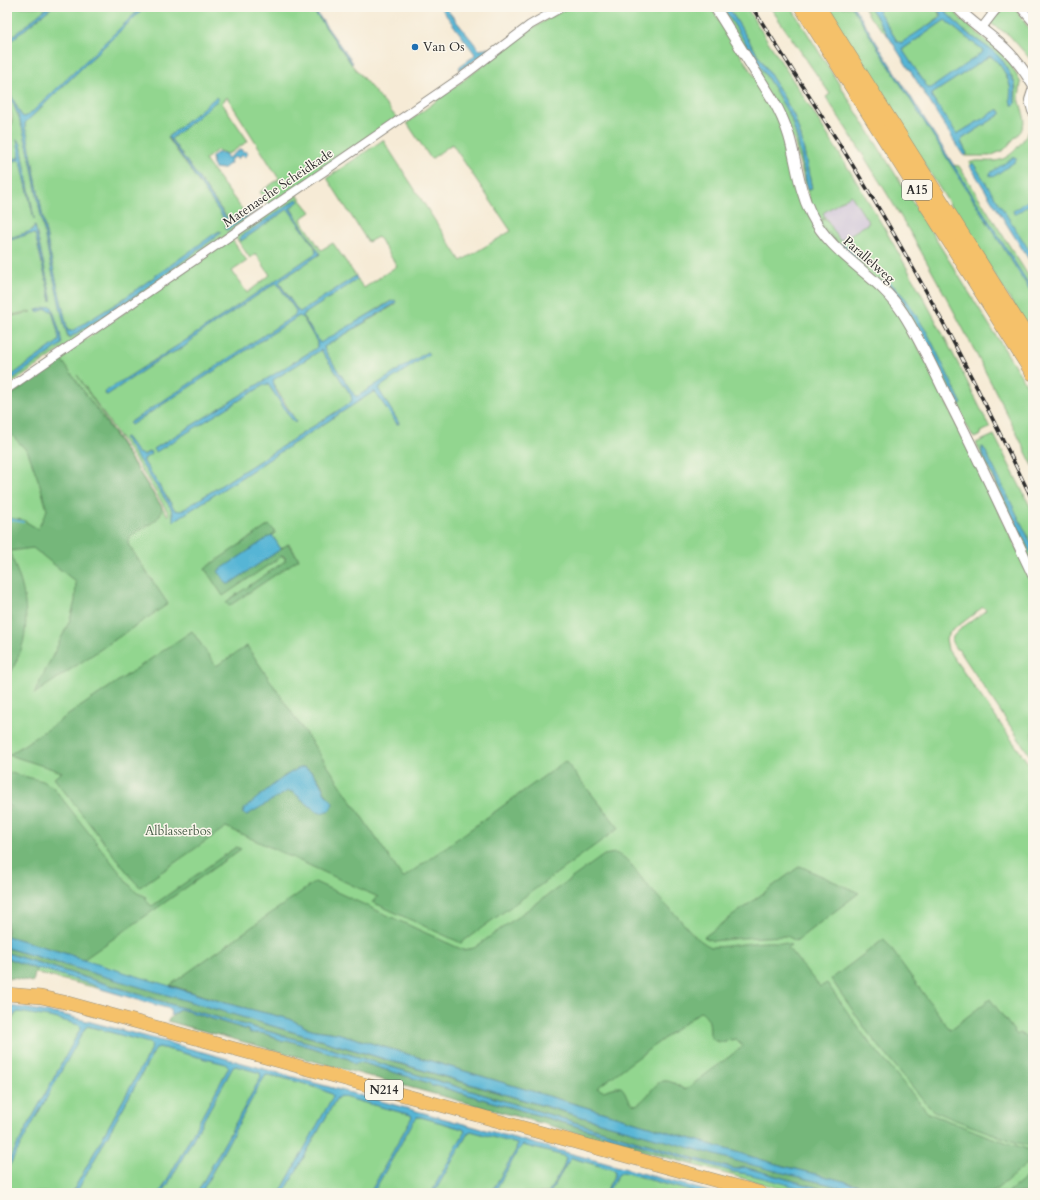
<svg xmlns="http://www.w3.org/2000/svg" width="1040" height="1200" viewBox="0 0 1040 1200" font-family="Cardo,serif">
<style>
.industrial{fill:#cabfd6}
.green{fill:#92d68f;stroke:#5e805d;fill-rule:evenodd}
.forest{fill:#75b77a;stroke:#507152;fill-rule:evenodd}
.water{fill:#57b5d5;stroke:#417080;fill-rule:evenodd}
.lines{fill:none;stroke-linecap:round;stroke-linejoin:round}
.stream{stroke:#57b5d5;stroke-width:2}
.minor-casing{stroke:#908b80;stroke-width:10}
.tertiary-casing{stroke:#908b80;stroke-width:12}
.primary-casing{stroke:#908b80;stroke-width:14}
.motorway-casing{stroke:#908b80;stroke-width:16}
.minor{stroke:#fff;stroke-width:8}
.tertiary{stroke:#fff;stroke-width:10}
.primary{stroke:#f5c16b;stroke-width:13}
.motorway{stroke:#f5c16b;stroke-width:15}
.rail-casing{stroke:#2b2b2b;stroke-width:3.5}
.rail{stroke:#fbf7ec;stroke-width:2;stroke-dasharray:6;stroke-linecap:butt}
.poi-dot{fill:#1f6fb2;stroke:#fbf7ec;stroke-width:1.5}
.labels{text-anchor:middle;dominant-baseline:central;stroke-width:3;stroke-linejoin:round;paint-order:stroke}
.shield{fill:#fbf7ec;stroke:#696865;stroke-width:1}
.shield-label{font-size:12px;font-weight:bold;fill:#2b2b2b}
.poi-label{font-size:13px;fill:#2b2b2b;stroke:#fbf7ec;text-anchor:start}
.street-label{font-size:13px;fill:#2b2b2b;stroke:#fbf7ec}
.park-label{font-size:13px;fill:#4a5e49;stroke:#fbf7ec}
</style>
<rect width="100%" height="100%" fill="#fbf7ec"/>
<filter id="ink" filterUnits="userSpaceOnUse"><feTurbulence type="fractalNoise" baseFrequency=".025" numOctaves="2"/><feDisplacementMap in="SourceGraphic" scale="8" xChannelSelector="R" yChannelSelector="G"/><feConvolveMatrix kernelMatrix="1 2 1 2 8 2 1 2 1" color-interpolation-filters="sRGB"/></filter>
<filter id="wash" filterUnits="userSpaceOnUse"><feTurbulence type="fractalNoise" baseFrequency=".012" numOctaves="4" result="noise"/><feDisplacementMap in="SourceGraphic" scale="16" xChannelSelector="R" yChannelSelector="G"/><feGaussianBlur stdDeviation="0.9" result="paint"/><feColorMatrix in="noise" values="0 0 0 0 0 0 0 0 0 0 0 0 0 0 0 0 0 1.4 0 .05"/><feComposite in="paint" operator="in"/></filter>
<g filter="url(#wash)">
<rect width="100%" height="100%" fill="#f6ebd6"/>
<!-- industrial -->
<path class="industrial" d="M851,195L869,223L840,241L823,213Z"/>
<!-- green -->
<g class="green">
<path d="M7,7H48L7,41Z"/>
<path d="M52,7H142L44,102L29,115L24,117L21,115L7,87V44Z"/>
<path d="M145,7H310L319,18L352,65L397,118L269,206L260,192L279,179L227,97L222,103L248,141L232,152L227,154L217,150L205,160L245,213L231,223L171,139L218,99L168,138L227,223L225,229H230L247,217L249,220L7,387V383L62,344L52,307L37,312L46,309L52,311L58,332L59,341L7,379V317L32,312L31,311L7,316V241L29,234H35L51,301V297L35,225L31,231L7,239V163L17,160L21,161L34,219L21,144L20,157L7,161V110L12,125V115L7,105V91C27,128 32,170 40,211C47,250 56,289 65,328L68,337H71L138,294L221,233L219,231L119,302L72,331H68L49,249L27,133L25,128V123Z"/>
<path d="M567,7H584L594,11L604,7H711L771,103L782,124L801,202L899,313L927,363L1033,582V760L959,650L956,649C954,646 952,643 952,640C952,632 980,616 986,610L983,607L949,633L946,639L948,650L1033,770V1193H858L175,1007L7,966V395L12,389L63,355L229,240L233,241L247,261L232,271L247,293L270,275L256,254L250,258L236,238L237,234L295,195H297L311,212L301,219L321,250L333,243L356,276L300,312L298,311L279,282L280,281L320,254L290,207L299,201L297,199L240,237L241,241L288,209L315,247L316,253L188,339L106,391L105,394L107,395L160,359L184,347L198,334L276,283L279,286L296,311L295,315L130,423L131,425L299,316L303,318L317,342V347L315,349L154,449L156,451L264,385L268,384L294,422L296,421L275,387L273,380L321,350L351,395L352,400L350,403L181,511L175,510L144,462V459L151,454L149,451C145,454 143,456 138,453L126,437L124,438L171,508L174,521L373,392H375L397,424L399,423L379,390L380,387L428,352L358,396L355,397L325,351L324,347L396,304L391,301L321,343H320L303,317V315L355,281L357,279L364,288L397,266L378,237L368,242L327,178L383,140L461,261L511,231L452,144L431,159L407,123L530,30ZM77,375L135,460L169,514L168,516ZM276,533L272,535L281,549L289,544L299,559L285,561L286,559L282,556L223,595L205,569Z"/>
<path d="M719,7H723L775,90L791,118L798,142L808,190L812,189L801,137L794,116L778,87L728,7H746C803,96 861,185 912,277C940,327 965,377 990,428L980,432L981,435L974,438L972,435L912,322L851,258L819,222L826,218L840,241L869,223L851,195L823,213L825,217L819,221L811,207L794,141Z"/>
<path d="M770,7H791L1033,395V466C1001,402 969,338 934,275C901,214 864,156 826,97L830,94Z"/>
<path d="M825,7H852L860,19L1033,295V336Z"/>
<path d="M864,7H870L888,36L871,19Z"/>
<path d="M876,7H935L941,16L906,41L899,43L897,41Z"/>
<path d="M941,7H951L961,19L1003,55L1011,65L1021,83L1019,98L1025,120L1021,131L1004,150L990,156H966L967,154L961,141L962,139L1001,114L1000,110H997L957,134L932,97V94L990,56C999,61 1008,76 1010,86C1012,92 1009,98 1012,105L1015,103L1016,89L1014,81L1003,61L993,51L963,30Z"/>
<path d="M1004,7H1014L1033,34V62L1009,35L990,23Z"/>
<path d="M945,20L964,36L982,49L983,52L981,54L930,89L928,88L903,51V49Z"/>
<path d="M1033,126V264L1019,239L969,163C977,159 984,162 994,161C1013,160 1023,139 1033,126Z"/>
<path d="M953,165L959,166L1033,283V291Z"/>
<path d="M994,435L1033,512V547L982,447V452L1033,558V568L976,443Z"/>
<path d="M17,1012C35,1010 61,1019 80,1025L81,1028L7,1164V1028Z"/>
<path d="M87,1026L151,1043L153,1045L152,1048L72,1193H7V1170L74,1046L85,1028Z"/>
<path d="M159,1047L226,1064L229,1067L160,1193H76L156,1048Z"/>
<path d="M236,1066L257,1072L260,1073L261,1077L197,1193H163L233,1067Z"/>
<path d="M266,1075C276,1075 328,1089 333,1096V1098L280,1193H201L260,1084Z"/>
<path d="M340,1096L411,1115L412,1117L370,1193H284L336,1099Z"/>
<path d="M417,1117H421L463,1129L465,1132L431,1193H373L413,1122Z"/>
<path d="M471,1131L517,1143L516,1150L491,1193H434L468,1133Z"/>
<path d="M523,1145L564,1156L566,1158L563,1168L548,1193H494L519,1149Z"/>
<path d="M572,1158L614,1170L615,1174L605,1193H550L568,1162Z"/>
<path d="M695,1161L734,1172L752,1174L821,1193H797L694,1165Z"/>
<path d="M621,1172H623L697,1193H607L618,1175Z"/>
</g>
<!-- forest -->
<g class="forest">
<path d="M61,359L114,434L162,507C162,527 130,527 128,544L168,604L34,694L70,620L75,601L76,582L33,548L10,551C13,563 18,571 21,583C27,603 28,630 21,650C17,660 12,671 7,681V643L10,630L11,617L7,593V518L23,520L38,529L47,510L40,485L28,452L7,430V398Z"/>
<path d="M269,525L276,532L219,571L229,584L288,544L299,559L229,606L226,602L227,601L285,561V557L282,556L223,596L205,569L211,564Z"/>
<path d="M192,631L216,666L247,646L403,878L565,761L619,828L461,943L372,902L378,897L226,827L140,887L133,880L54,778L62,772L9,755ZM304,767C307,769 310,770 313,773C322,780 323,794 332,801L321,813L317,812L293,792L288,791L283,793L278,783L284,776Z"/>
<path d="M7,772L43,781L53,787L128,883L137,893L145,896L148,903L152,906L236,847L241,849L83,960L71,955L7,936V811L11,807L9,806L7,807Z"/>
<path d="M615,853C629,857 635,871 643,880C653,892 664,903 675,914C686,926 696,940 711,947C732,947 773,937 791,945L788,948L820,987L827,983L865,1037L928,1113L990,1137L1033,1151V1159L992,1193H891L776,1164L337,1033L315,1030L305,1027L290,1019L229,1004L170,985L315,882L463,950L474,948L604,855ZM701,1011C704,1014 708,1017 709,1022C711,1031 707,1034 715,1041L721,1042L736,1039L741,1044L742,1047L685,1090C654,1067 657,1093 636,1105C626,1103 628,1093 621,1087H616L603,1091L597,1088Z"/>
<path d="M800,866L859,893L796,941L787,936L741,938L713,941L704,937Z"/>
<path d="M884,939L950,1030L990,999L1017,1035L1020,1033L1033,1040V1146L1018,1143L963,1123L934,1111L930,1108L869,1034L831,979Z"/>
<path d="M7,948C292,1030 575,1120 862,1193H836L744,1167L736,1169L697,1159L325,1047L176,1006L7,953Z"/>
<path d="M7,958L36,969L33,982L13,978L7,979Z"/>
<path d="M180,1009L248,1030L250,1034C258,1031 275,1035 282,1042L287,1040L349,1059L354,1064L360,1062L429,1083L432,1086H437L695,1161L694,1165L167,1021Z"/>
<path d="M1033,1172V1193H1007Z"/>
</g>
<!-- water -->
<g class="water">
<path d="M48,7H52L7,44V41Z"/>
<path d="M142,7H145L25,123V128L27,133L49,249L68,331H72L119,302L214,234L220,231L221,233L138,294L69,338L65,328C56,289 47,250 40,211C32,170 27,128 7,91V87L21,115L24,117L29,115Z"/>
<path d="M310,7H313L314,9L353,63L352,64L319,18Z"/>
<path d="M440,7H445L477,47L480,50L487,48L489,49L487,52L462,69H459L460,66L473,57L475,54Z"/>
<path d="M723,7H728L778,87L794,116L801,137L812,189L808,190L798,142L791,118L775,90Z"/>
<path d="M852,7H854L1033,291V295Z"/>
<path d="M870,7H876L897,41L901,43L941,17V14L935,7H941L963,30L993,51L1003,61L1015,84V103L1014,105H1012C1008,99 1012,92 1010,86C1008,76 999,61 990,56L932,94V97L957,134L997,110H999L1001,112V114L962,139L961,142L967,154L964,156L963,155ZM945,20L964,36L982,49L983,52L931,88H928L904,52L903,49Z"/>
<path d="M216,97L218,100L171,139L230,223L247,212L246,210L254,204L255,206L259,205L260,208L227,230L225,229L227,223L168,137Z"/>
<path d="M17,139L21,144L34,219L21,161L17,160L7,163V161L20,157Z"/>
<path d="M241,149L243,152L246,151L248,154L244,157L242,155L237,159L235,157L230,160L231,163L223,169L215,168L213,165L212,157L217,153H224L228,158Z"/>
<path d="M1014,157L1016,158V161L993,177L990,176V173Z"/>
<path d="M973,163L1033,256V266L970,166Z"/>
<path d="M1033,197V202L1016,214H1014L1013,211Z"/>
<path d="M297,199L299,201L290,208L320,254L280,281L279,283L298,311L300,312L356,276L357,279L355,281L303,315V317L320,343L392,301L395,300L396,303L324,347L325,351L355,396H358L427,352L429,354L380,387L379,390L399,423V424H397L375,392H373L174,521L173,519V514L171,508L124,438L126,437L138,453L144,455L150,451L151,454L144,459V462L175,510L181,511L350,403L352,400L351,395L321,350L273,380C274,393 289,410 296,421L295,423L289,416L268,384L264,385L156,452L154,449L315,349L317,347V342L303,318L299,316L131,425L129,423L295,315L296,311L279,286L276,283L199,334L184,347L160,359L107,395L105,394L106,391L188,339L316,253L315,247L288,209L241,241L239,240L240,237Z"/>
<path d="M34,225H35L51,297V301L35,234H29L7,241V239L31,231L35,227Z"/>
<path d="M842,243L882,274L906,299L928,334L962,404L960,405L958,403L924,336L903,301L881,276L840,246Z"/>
<path d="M51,306L52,307L60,332L62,344L7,383V379L59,341L58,332L52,311L46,309L37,312L36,310Z"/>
<path d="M982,447H983L985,450L1033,547V558L982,452Z"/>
<path d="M272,535L281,549L229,584H227L218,571Z"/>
<path d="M304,767C319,775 319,784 327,796C330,799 332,800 333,804L330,810L321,813L317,812L293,792L288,791L247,815L242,813L245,808C258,798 289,769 304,767Z"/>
<path d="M7,936L71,955L77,958L229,1004L290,1019L305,1027L315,1030L337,1033L776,1164L891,1193H862L740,1162L582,1117L7,948Z"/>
<path d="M7,953L176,1006L325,1047L697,1159L736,1169L744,1167L836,1193C801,1193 768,1176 734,1172L437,1086H432L429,1083L360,1062L354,1064L349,1059L287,1040L282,1042C275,1035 258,1031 250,1034L248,1030L180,1009L171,1016L170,1009L101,989L96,986L42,969H36L7,958Z"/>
<path d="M7,1006L24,1008L64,1015L159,1040L714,1193H697L623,1172L618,1175L607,1193H605L615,1174L614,1170L572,1158L568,1162L550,1193H548L563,1168L566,1158L564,1156L523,1145L519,1149L494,1193H491L516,1150L517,1144L471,1131L468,1133L434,1193H431L465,1131L463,1129L421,1117H417L413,1122L373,1193H370L412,1117L411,1115L340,1096L336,1099L284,1193H280L333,1096C328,1089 276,1075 266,1075L260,1084L201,1193H197L261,1077L260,1073L257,1072L236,1066L233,1067L163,1193H160L229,1067L226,1064L159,1047L156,1048L76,1193H72L148,1055L152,1045L149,1043L88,1026L85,1028L7,1170V1164L81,1028L79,1025L54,1018L19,1012C13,1013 10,1022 7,1028V1022L11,1013L7,1012Z"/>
</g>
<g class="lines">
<!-- stream -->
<path class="stream" d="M7,519L23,522"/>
</g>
</g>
<g filter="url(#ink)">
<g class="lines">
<!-- minor casing -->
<g class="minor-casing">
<g id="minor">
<path d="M986,7L994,12"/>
<path d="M1020,7L1033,22"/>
<path d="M981,29L994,12L999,7"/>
<path d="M7,389L463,76L530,25L562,7"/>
</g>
</g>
<!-- tertiary casing -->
<g class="tertiary-casing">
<g id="tertiary">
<path d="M715,7L773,100C780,112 785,123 789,136C797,163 798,188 811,214C833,258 877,273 903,313C919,338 932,366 945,393C976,453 1004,514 1033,575"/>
<path d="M957,7C970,22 986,31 1000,44C1013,55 1024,70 1033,85"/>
<path d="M1033,91L1030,100L1033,111"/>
</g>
</g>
<!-- primary casing -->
<g class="primary-casing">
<path id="primary" d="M7,994L41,997L64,1002L761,1193"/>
</g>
<!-- motorway casing -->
<g class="motorway-casing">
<g id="motorway">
<path d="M802,7L1033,373"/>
<path d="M818,7L1033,347"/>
</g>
</g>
<!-- minor -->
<use href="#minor" class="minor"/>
<!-- tertiary -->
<use href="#tertiary" class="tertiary"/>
<!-- primary -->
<use href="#primary" class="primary"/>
<!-- motorway -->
<use href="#motorway" class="motorway"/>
<!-- rail casing -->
<g class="rail-casing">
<path id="rail" d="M752,7C805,90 860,173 908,259C953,338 993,419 1033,501"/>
</g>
<!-- rail -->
<use href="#rail" class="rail"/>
</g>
</g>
<!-- markers -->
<circle class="poi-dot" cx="415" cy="47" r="4"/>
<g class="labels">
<!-- shield labels -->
<g class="shield">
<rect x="902" y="180" width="30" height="20" rx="3"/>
<rect x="365" y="1080" width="38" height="20" rx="3"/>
</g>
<g class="shield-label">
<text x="917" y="190">A15</text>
<text x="384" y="1090">N214</text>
</g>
<!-- poi labels -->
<g class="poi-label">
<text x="423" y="47">Van Os</text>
</g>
<!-- street labels -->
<g class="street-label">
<text transform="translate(278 188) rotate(-34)">Matenasche Scheidkade</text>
<text transform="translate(869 260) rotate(41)">Parallelweg</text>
</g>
<!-- park labels -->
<g class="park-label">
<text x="178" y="831">Alblasserbos</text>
</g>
</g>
<!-- margin -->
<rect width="1040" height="1200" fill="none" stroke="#fbf7ec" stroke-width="24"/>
</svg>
